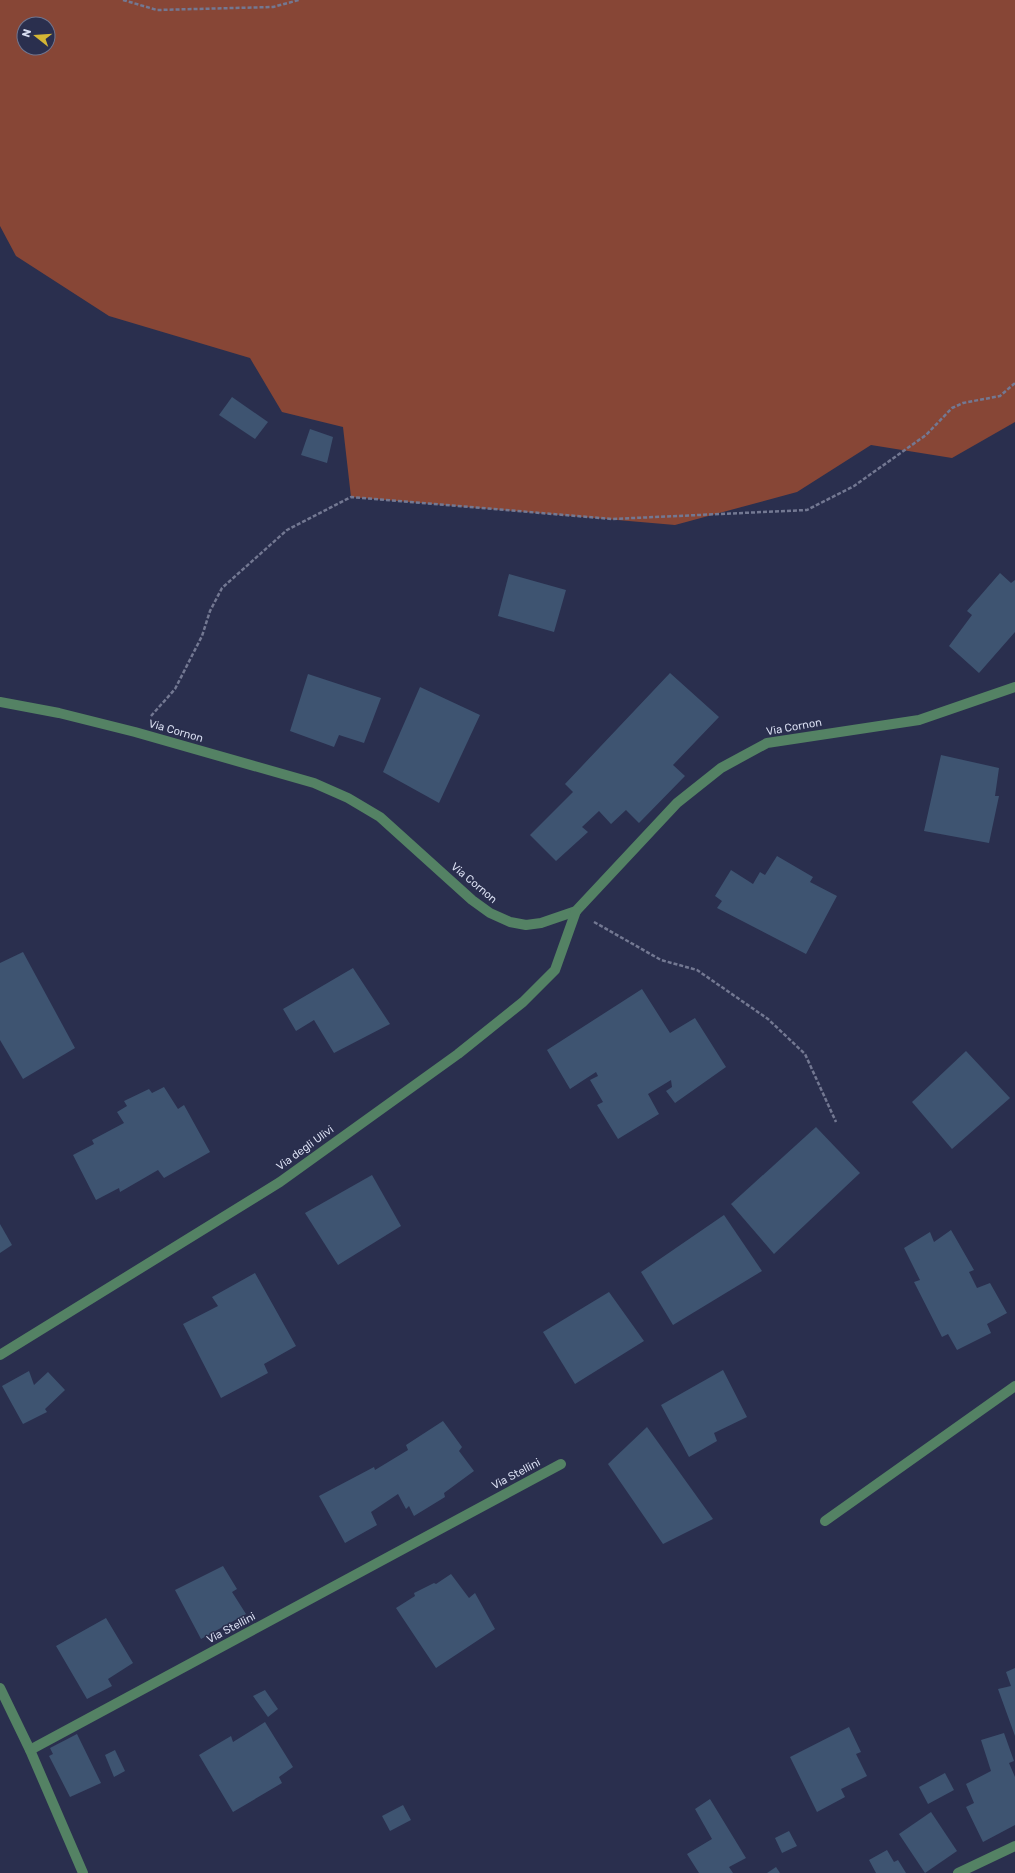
<svg xmlns="http://www.w3.org/2000/svg" width="1015" height="1873" viewBox="0 0 1015 1873" font-family="Rubik,sans-serif">
<style>
.forest{fill:#874636;fill-rule:evenodd}
.building{fill:#3e5471}
.lines{fill:none;stroke-linecap:round;stroke-linejoin:round}
.path{stroke:#737892;stroke-width:2.5;stroke-dasharray:4 2;stroke-linecap:butt}
.minor{stroke:#548264;stroke-width:10}
.labels{text-anchor:middle;dominant-baseline:central;stroke-width:3;stroke-linejoin:round;paint-order:stroke}
.street-label{font-size:11px;fill:#d8ddf0;stroke:#2a2f4e}
</style>
<rect width="100%" height="100%" fill="#2a2f4e"/>
<!-- forest -->
<path class="forest" d="M0,0H1015V422L952,458L871,445L797,492L675,525L351,497L343,427L282,412L250,358L109,316L16,256L0,226ZM24,24H48V48H24Z"/>
<!-- building -->
<g class="building">
<path d="M232,397L268,422L255,439L219,415Z"/>
<path d="M310,429L333,437L327,463L301,455Z"/>
<path d="M1000,573L1011,583L1015,580V632L979,673L949,646L972,615L967,611Z"/>
<path d="M509,574L566,590L554,632L498,616Z"/>
<path d="M670,673L719,717L673,765L685,776L639,823L626,810L611,824L599,811L582,827L588,832L556,861L530,835L573,792L565,784Z"/>
<path d="M308,674L381,698L364,743L339,735L334,747L290,731Z"/>
<path d="M420,687L480,715L439,803L383,772Z"/>
<path d="M941,755L999,768L995,796H999L989,843L924,831Z"/>
<path d="M777,856L813,877L810,882L837,896L806,954L717,908L722,901L715,896L731,870L753,884L760,872L765,875Z"/>
<path d="M23,952L75,1048L23,1079L0,1040V963Z"/>
<path d="M353,968L390,1024L334,1053L314,1020L296,1031L283,1009Z"/>
<path d="M642,989L670,1033L695,1018L726,1067L675,1103L666,1091L672,1087L671,1080L648,1094L659,1114L618,1139L597,1105L603,1102L590,1080L598,1076L596,1072L570,1089L547,1050Z"/>
<path d="M966,1051L1010,1098L952,1149L912,1102Z"/>
<path d="M164,1087L178,1109L184,1105L210,1152L164,1178L158,1170L120,1192L119,1188L96,1200L73,1155L94,1144L92,1140L124,1123L117,1112L127,1106L124,1101L149,1089L152,1093Z"/>
<path d="M816,1127L860,1173L774,1254L731,1204Z"/>
<path d="M372,1175L401,1226L338,1265L305,1213Z"/>
<path d="M724,1215L762,1271L673,1325L641,1272Z"/>
<path d="M0,1224L12,1245L0,1253Z"/>
<path d="M951,1230L974,1270L969,1272L977,1288L990,1283L1007,1313L987,1324L991,1333L957,1350L948,1334L942,1337L914,1282L920,1280L904,1248L930,1232L934,1242Z"/>
<path d="M255,1273L296,1346L264,1364L268,1373L221,1398L183,1324L218,1306L212,1297Z"/>
<path d="M609,1292L644,1341L575,1384L543,1332Z"/>
<path d="M723,1370L747,1417L714,1433L717,1441L689,1457L661,1405Z"/>
<path d="M29,1371L34,1385L48,1372L65,1390L45,1409L47,1412L23,1424L2,1386Z"/>
<path d="M443,1421L462,1447L459,1451L474,1471L444,1493L445,1497L414,1516L409,1506L406,1509L398,1494L371,1512L377,1525L345,1543L319,1496L374,1467L375,1470L408,1450L406,1445Z"/>
<path d="M647,1427L713,1519L663,1544L608,1464Z"/>
<path d="M223,1566L237,1589L232,1592L246,1614L201,1639L175,1590Z"/>
<path d="M451,1574L469,1598L475,1593L495,1629L436,1668L396,1608L415,1596L414,1593L434,1583L436,1584Z"/>
<path d="M106,1618L133,1663L108,1679L112,1686L87,1699L56,1646Z"/>
<path d="M1015,1668V1736L998,1689L1011,1686L1006,1672Z"/>
<path d="M265,1690L278,1709L268,1717L253,1696Z"/>
<path d="M265,1722L293,1767L279,1777L282,1783L233,1812L199,1755L231,1736L233,1742Z"/>
<path d="M849,1727L861,1752L856,1754L867,1776L841,1789L845,1797L817,1812L790,1757Z"/>
<path d="M1004,1733L1014,1761L1009,1763L1015,1777V1825L983,1842L966,1807L974,1803L966,1784L991,1771L981,1740Z"/>
<path d="M77,1734L101,1783L70,1797L49,1756L53,1754L50,1748Z"/>
<path d="M115,1750L125,1771L114,1777L105,1755Z"/>
<path d="M945,1773L954,1790L928,1804L919,1787Z"/>
<path d="M710,1799L746,1858L729,1867L733,1873H699L687,1854L712,1839L695,1809Z"/>
<path d="M403,1805L411,1820L390,1831L382,1816Z"/>
<path d="M931,1812L957,1851L925,1873L899,1834Z"/>
<path d="M789,1831L797,1846L782,1853L775,1838Z"/>
<path d="M887,1850L894,1862L898,1860L906,1873H876L869,1860Z"/>
<path d="M776,1867L780,1873H767Z"/>
</g>
<g class="lines">
<!-- path -->
<g class="path">
<path d="M123,0L157,10L273,7L299,0"/>
<path d="M151,716L175,689L202,636L210,611L222,588L287,530L351,497L612,519L807,510L854,486L926,435L952,408L963,403L1000,396L1015,383"/>
<path d="M594,922L661,960L697,970L768,1019L805,1054L836,1122"/>
</g>
<!-- minor -->
<g class="minor">
<path d="M0,702L59,713L135,732L314,783L348,798L380,817L472,900L490,913L510,922L526,925L541,923L576,911L677,803L721,768L767,743L919,720L1015,687"/>
<path d="M0,1355L280,1182L458,1054L523,1002L555,970L576,911"/>
<path d="M825,1521L1015,1386"/>
<path d="M0,1688L30,1750L83,1873"/>
<path d="M30,1750L561,1464"/>
<path d="M958,1873L1015,1846"/>
</g>
</g>
<g class="labels">
<!-- street labels -->
<g class="street-label">
<text transform="translate(794 727) rotate(-10)">Via Cornon</text>
<text transform="translate(176 731) rotate(16)">Via Cornon</text>
<text transform="translate(474 883) rotate(40)">Via Cornon</text>
<text transform="translate(305 1148) rotate(-36)">Via degli Ulivi</text>
<text transform="translate(516 1474) rotate(-28)">Via Stellini</text>
<text transform="translate(231 1628) rotate(-28)">Via Stellini</text>
</g>
</g>
<!-- north arrow -->
<g transform="translate(36 36) rotate(287)"><circle r="19" fill="#2a2f4e" stroke="#70758f"/>
<path d="M0-3L7 15L0 10L-7 15Z" fill="#d4b635"/>
<text y="-6" font-size="11" font-weight="bold" text-anchor="middle" fill="#d8ddf0">N</text>
</g>
</svg>
